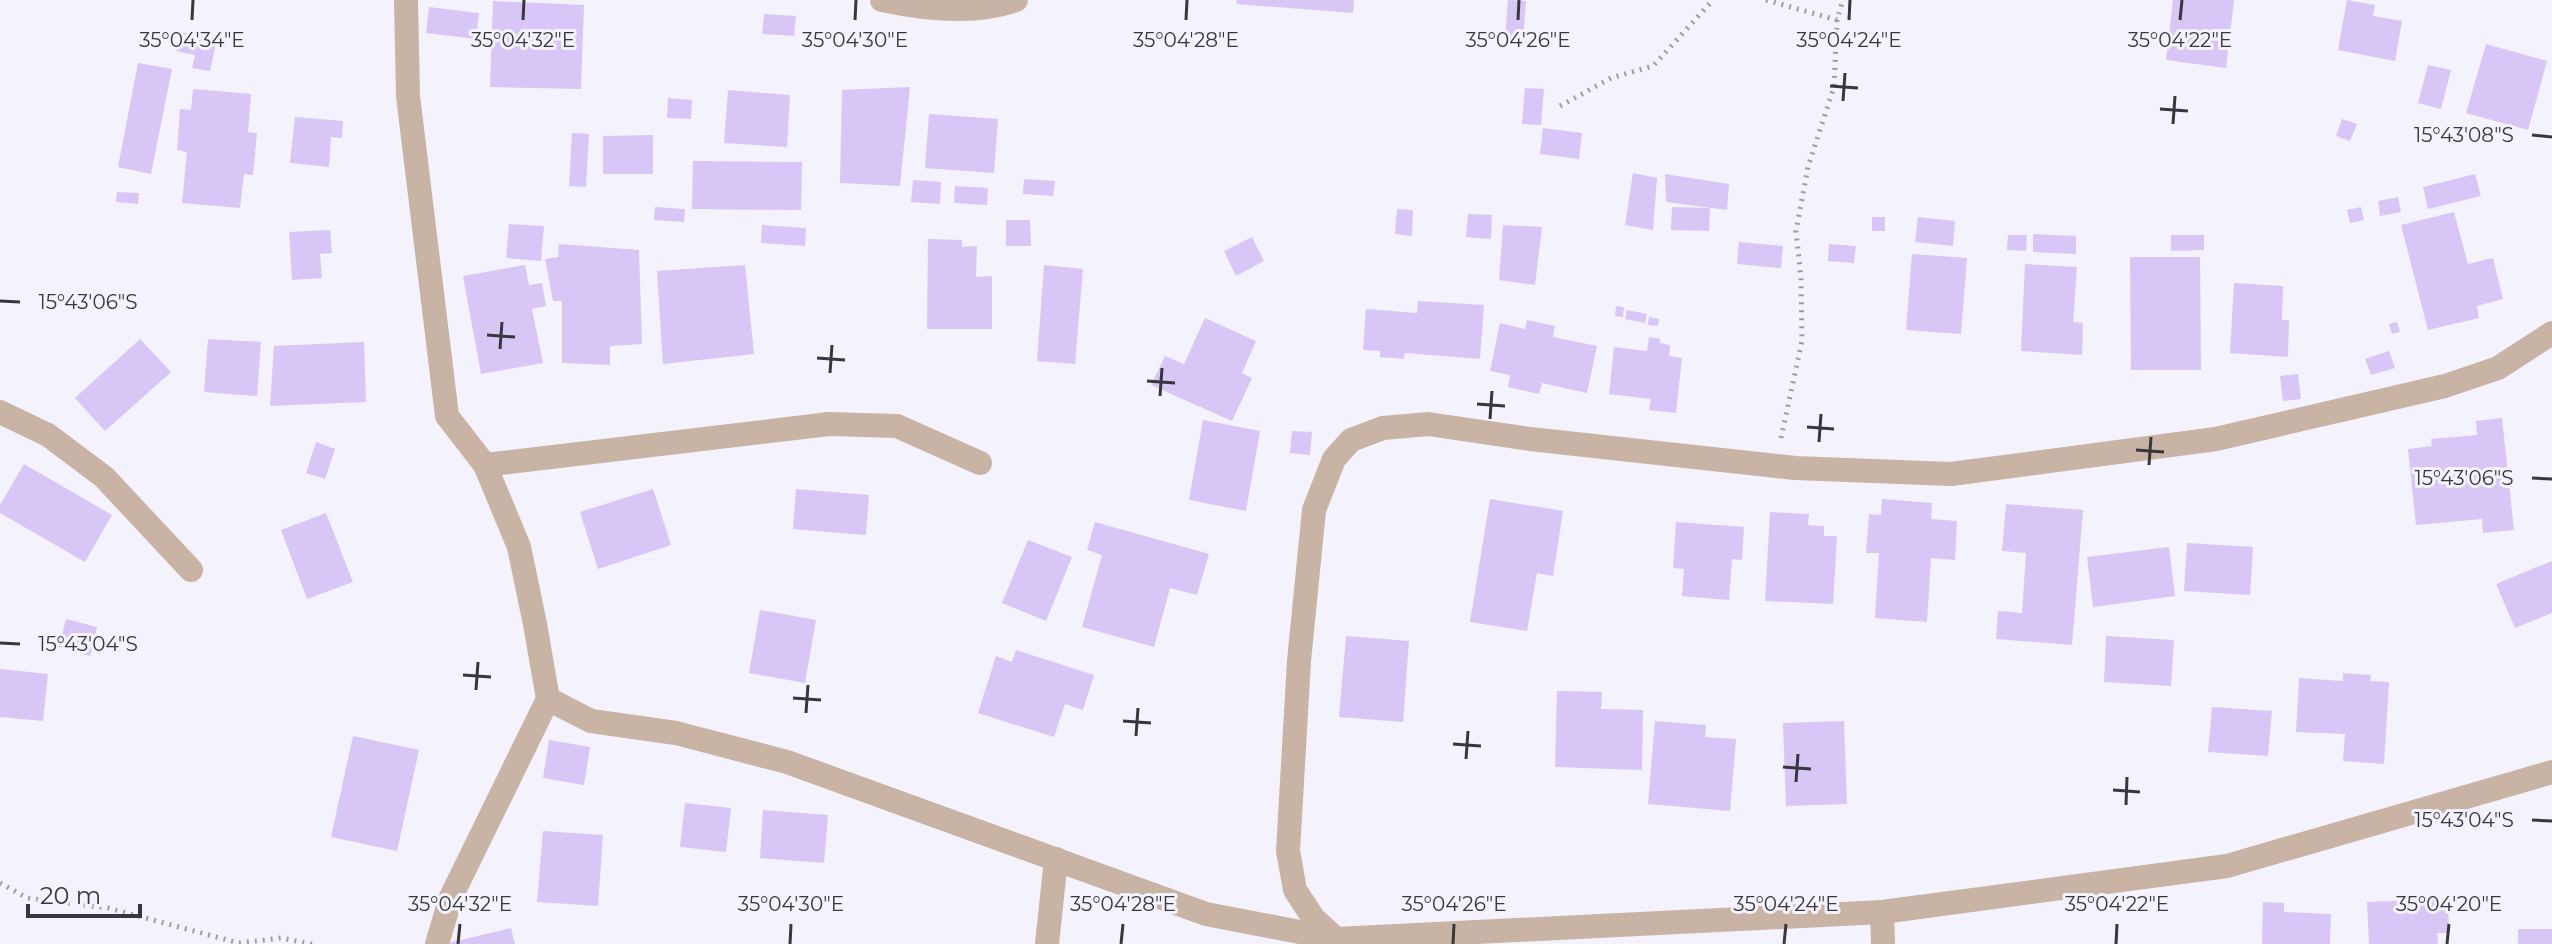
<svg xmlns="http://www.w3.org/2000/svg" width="2552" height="944" viewBox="0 0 2552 944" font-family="Montserrat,sans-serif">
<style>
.building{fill:#d8c6f7}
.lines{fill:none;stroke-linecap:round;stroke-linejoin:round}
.path{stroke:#9e9ca5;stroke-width:5;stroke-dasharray:2 6;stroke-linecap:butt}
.minor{stroke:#c8b3a5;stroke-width:24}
.ticks{fill:none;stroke:#38373e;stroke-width:3}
.ticks-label{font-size:20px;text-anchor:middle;fill:#38373e;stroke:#f4f2fd;stroke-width:6;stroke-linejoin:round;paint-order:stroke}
</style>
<rect width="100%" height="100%" fill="#f4f2fd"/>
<!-- building -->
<g class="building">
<path d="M1237,0H1354L1353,13L1236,4Z"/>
<path d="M1508,0L1526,1L1523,40L1505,39Z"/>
<path d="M2173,0H2234L2226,68L2166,60Z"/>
<path d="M2347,0L2375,5L2373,16L2402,21L2395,61L2338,50Z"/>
<path d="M493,1L584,5L581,89L490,87Z"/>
<path d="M429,7L479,13L476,39L426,33Z"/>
<path d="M764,14L796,16L794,36L762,34Z"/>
<path d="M180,32L217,39L210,71L192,68L195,55L176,51Z"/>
<path d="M2486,44L2547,61L2528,130L2466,113Z"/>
<path d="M138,63L172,69L151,174L118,167Z"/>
<path d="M2428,65L2451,70L2441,109L2418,103Z"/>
<path d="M910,87L900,186L840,183L842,90Z"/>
<path d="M1525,88L1544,89L1541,125L1522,124Z"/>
<path d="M193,89L251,94L248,132L257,133L253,175L244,174L240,208L182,203L187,152L177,150L180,109L191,110Z"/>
<path d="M728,90L790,95L787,147L724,143Z"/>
<path d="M668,98L692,100L691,119L667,118Z"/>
<path d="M929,114L998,119L994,173L925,168Z"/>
<path d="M295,117L343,121L342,138L331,137L329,167L290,163Z"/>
<path d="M2342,119L2357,124L2350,141L2336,136Z"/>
<path d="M1543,128L1582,133L1579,159L1540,154Z"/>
<path d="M572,133L589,134L586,187L569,186Z"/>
<path d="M653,135V174H603V136Z"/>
<path d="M693,161L802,162L801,210L692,209Z"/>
<path d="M1633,173L1657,178L1653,230L1625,225Z"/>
<path d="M1665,174L1729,184L1727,210L1666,202Z"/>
<path d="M2475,174L2481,196L2428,209L2423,187Z"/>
<path d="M1024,179L1055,181L1053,196L1023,194Z"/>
<path d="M913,180L941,182L940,204L911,202Z"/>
<path d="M955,186L988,188L987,205L954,203Z"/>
<path d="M117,192L139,193L138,204L116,202Z"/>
<path d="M2398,197L2401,212L2380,216L2378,201Z"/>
<path d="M655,207L685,209L684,222L654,220Z"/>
<path d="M1672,207L1710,208L1709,231L1671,230Z"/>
<path d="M2361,207L2364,220L2350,223L2347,210Z"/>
<path d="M1397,209L1413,210L1412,236L1395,234Z"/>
<path d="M2454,212L2468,264L2493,258L2503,299L2477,306L2479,318L2428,330L2401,225Z"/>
<path d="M1468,214L1492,215L1491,239L1466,237Z"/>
<rect x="1872" y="217" width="13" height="14"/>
<path d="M1918,217L1955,221L1953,246L1915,242Z"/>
<path d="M1006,220H1030L1031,246H1006Z"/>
<path d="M509,224L544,226L541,261L506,258Z"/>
<path d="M762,225L806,228L805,246L761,243Z"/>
<path d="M1503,225L1542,227L1535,285L1499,280Z"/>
<path d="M330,230L332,253L320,254L322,278L292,280L289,232Z"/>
<path d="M2033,234L2076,236V254L2033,252Z"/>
<path d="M2008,235H2027L2026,251L2007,250Z"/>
<path d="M2171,235H2204V250L2171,251Z"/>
<path d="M1252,237L1264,261L1236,276L1224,251Z"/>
<path d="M928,239L962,240V247L977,246L976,277L992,276V329H927Z"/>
<path d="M1739,242L1783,246L1781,268L1737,264Z"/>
<path d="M559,244L639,250L642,344L610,346V365L562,363V301H553L545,259L558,257Z"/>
<path d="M1829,244L1856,246L1854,263L1828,261Z"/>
<path d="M1912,254L1967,258L1961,334L1906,330Z"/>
<path d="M2130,257H2200L2201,370H2131Z"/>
<path d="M2025,264L2077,267L2073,322L2083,323L2082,355L2021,351Z"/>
<path d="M525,265L529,285L542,283L546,306L532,309L543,363L481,374L463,276Z"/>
<path d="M745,265L754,354L663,364L657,271Z"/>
<path d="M1044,265L1083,269L1075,364L1037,361Z"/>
<path d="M2234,283L2283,286L2282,320H2289L2288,357L2230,353Z"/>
<path d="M1418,301L1484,305L1480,359L1405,353L1404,359L1380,357V351L1363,350L1366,309L1417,313Z"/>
<path d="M1616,306L1624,307L1623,317L1615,316Z"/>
<path d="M1627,310L1647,314L1645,323L1625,319Z"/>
<path d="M1649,317L1659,319L1658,326L1648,325Z"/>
<path d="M1205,318L1256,341L1242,373L1252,378L1232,421L1151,385L1165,356L1184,364Z"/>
<path d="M1527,320L1555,326L1553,337L1597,346L1587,393L1542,383L1539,394L1508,387L1510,375L1490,371L1500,323L1525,329Z"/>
<path d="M2397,322L2400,332L2392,334L2389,324Z"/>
<path d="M1649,337L1660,339V343L1670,345L1669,356L1682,358L1676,413L1649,410L1651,399L1609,394L1614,347L1647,351Z"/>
<path d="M140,339L171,372L105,431L75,398Z"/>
<path d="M208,339L261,342L257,396L204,392Z"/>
<path d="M364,342L366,402L270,406L274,346Z"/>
<path d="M2389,351L2395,368L2371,375L2365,359Z"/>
<path d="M2298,374L2301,399L2283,401L2280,376Z"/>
<path d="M2502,418L2514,530L2483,533L2482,519L2416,525L2408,449L2432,446L2431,439L2477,435L2476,421Z"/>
<path d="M1203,420L1260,431L1246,511L1189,500Z"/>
<path d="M1292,431L1312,432L1310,455L1290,453Z"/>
<path d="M316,442L335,449L325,479L306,473Z"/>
<path d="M24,464L112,515L85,562L0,513V505Z"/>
<path d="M653,489L671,545L598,569L580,512Z"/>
<path d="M796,489L869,495L866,535L793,529Z"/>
<path d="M1490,499L1563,511L1553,576L1537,573L1527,631L1470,622Z"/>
<path d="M1882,499L1932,503L1931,519L1957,521L1955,560L1931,558L1927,622L1875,618L1879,553H1866L1869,514L1881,515Z"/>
<path d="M2006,504L2083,510L2072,645L1996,639L1998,611L2022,613L2026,553L2002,551Z"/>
<path d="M1770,512L1809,514L1808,525L1824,526V536H1837L1833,604L1765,601Z"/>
<path d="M326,513L353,582L307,599L281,530Z"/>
<path d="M1095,522L1209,554L1197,595L1170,588L1154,647L1082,627L1102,555L1087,550Z"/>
<path d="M1676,522L1744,527L1742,560L1732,559L1729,600L1682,596L1684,569L1673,568Z"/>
<path d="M1028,540L1072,557L1046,621L1002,603Z"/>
<path d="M2187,543L2253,547L2250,595L2184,591Z"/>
<path d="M2169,547L2175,596L2093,607L2087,557Z"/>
<path d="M2552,561V613L2515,628L2496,584Z"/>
<path d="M760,610L816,620L805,683L749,673Z"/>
<path d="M66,619L97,627L90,656L59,647Z"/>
<path d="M1346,636L1409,641L1403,722L1339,717Z"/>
<path d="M2106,636L2174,640L2171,686L2104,682Z"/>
<path d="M1016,650L1094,675L1083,710L1065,704L1054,737L978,713L996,656L1012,662Z"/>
<path d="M0,669L48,674L43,721L0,717Z"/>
<path d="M2343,673L2371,675L2370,681L2389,682L2384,764L2343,761L2345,734L2296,732L2299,678L2343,681Z"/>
<path d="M1557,691L1602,692L1601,709L1643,710L1642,770L1555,767Z"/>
<path d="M2212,707L2272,711L2268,756L2208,752Z"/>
<path d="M1655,721L1706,725L1705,737L1736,739L1730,811L1648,804Z"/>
<path d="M1844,721L1847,804L1786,806L1783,723Z"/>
<path d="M353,736L419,750L397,851L331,837Z"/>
<path d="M549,740L590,747L584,785L543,778Z"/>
<path d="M685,803L731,808L726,852L680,847Z"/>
<path d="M763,810L828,815L824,863L760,858Z"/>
<path d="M543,831L603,835L598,906L537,902Z"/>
<path d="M2448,899L2449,933H2437L2438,944H2369L2367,902Z"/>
<path d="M2263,902L2284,903V912L2331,914L2330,944H2262Z"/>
<path d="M511,928L515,944H448V943Z"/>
<rect x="2518" y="929" width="34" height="15"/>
</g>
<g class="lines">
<!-- path -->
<g class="path">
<path d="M1766,0L1837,20"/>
<path d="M1560,106L1611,78L1653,66L1713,0"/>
<path d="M1781,438L1802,341L1801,278L1796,231L1808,167L1834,87L1837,20L1843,0"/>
<path d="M0,883L27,898L108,908L239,943L281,938L312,944"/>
</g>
<!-- minor -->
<g class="minor">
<path d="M406,0L408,96L447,416L485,465L519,547L535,624L548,699L591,721L676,733L787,762L1206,914L1336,939"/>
<path d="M882,0C924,9 975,15 1016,0"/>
<path d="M2552,333L2498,368L2445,386L2216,439L1951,474L1795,468L1530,439L1428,424L1383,428L1351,440L1334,459L1314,510L1299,661L1288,851L1295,890L1314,919L1336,939L1882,912L2227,866L2552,772"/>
<path d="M0,412L48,435L104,477L191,570"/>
<path d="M485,465L829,424L897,426L980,463"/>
<path d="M1882,912L1883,944"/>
<path d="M437,944L451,897L548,699"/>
<path d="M1047,944L1056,859"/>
</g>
</g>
<!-- ticks -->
<path class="ticks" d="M192,20L193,0M523,20L524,0M855,20L856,0M1186,20L1187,0M1518,20L1519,0M1849,20L1850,0M2180,20L2182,0M1830,86L1858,88M1843,101L1845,73M2160,109L2188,111M2173,124L2175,96M2532,135L2552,137M0,301L20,302M487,335L515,337M500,349L502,322M817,358L845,360M830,373L832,345M1147,381L1175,383M1160,396L1162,368M1477,404L1505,406M1490,419L1492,391M1807,427L1834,429M1819,442L1821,414M2136,450L2164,452M2149,465L2151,437M2532,478L2552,479M0,643L20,644M463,675L491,677M476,690L478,662M793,698L821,700M806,713L808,685M1123,721L1151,723M1136,736L1138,708M1453,744L1481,746M1466,759L1468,731M1783,767L1811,769M1796,782L1798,754M2113,790L2140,792M2126,805L2127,777M2532,820L2552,821M458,944L460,924M790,944L791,924M1121,944L1123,924M1453,944L1454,924M1784,944L1786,924M2116,944L2117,924M2447,944L2449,924"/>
<g class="ticks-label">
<text x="192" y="47">35°04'34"E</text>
<text x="523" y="47">35°04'32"E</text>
<text x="855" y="47">35°04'30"E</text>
<text x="1186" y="47">35°04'28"E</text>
<text x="1518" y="47">35°04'26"E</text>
<text x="1849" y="47">35°04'24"E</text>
<text x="2180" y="47">35°04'22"E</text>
<text x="2464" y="142">15°43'08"S</text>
<text x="88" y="309">15°43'06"S</text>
<text x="2464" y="485">15°43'06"S</text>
<text x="88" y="651">15°43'04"S</text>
<text x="2464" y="827">15°43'04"S</text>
<text x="460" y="911">35°04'32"E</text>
<text x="791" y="911">35°04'30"E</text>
<text x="1123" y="911">35°04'28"E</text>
<text x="1454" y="911">35°04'26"E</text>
<text x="1786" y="911">35°04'24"E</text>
<text x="2117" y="911">35°04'22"E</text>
<text x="2449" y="911">35°04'20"E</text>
</g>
<!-- scale -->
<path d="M28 904v12h112v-12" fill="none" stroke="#38373e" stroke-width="4"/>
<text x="40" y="904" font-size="24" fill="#38373e" stroke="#f4f2fd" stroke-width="6" paint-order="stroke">20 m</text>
</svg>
